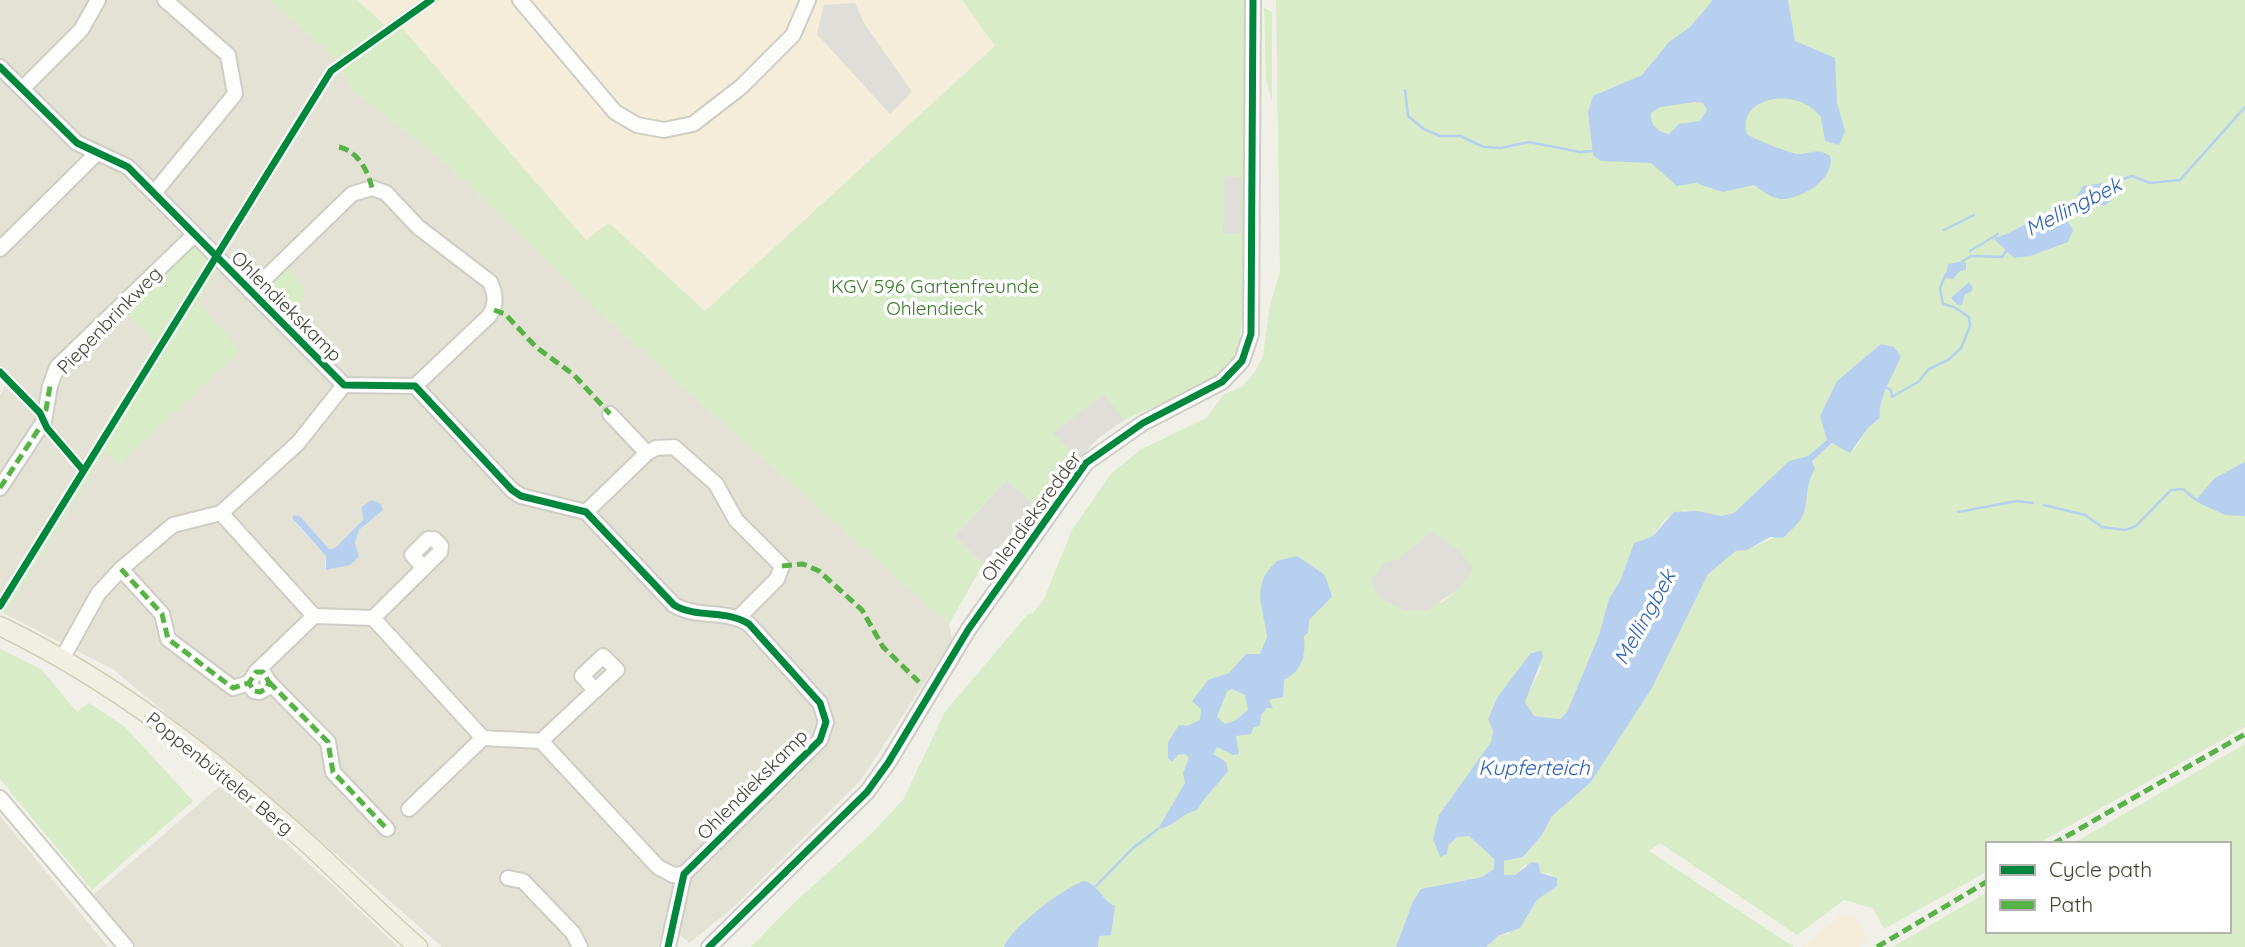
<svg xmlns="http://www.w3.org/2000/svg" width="2245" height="947" viewBox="0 0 2245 947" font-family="Quicksand,sans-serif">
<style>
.residential{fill:#e4e2d5;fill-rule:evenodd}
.commercial{fill:#f3edda}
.green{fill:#d7ecc7;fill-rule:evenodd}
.parking{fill:#dfded8}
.water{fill:#b7d0ef;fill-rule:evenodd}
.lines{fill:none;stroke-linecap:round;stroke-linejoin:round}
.stream{stroke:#b7d0ef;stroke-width:2.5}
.minor-casing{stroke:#cecdc6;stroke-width:18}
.major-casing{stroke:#d3cfb5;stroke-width:21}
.minor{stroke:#fdfdfc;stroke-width:14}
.major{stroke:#f1efe2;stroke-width:18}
.quiet{stroke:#57b346;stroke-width:5;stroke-dasharray:10 5;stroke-linecap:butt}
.cycleway-casing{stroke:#fff;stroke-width:11}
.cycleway{stroke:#00873e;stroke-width:7}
.labels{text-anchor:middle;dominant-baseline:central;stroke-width:7;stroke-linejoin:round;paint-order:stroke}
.park-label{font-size:19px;fill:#377926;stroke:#fff}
.street-label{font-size:19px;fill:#464235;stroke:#fff}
.water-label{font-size:21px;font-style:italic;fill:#2b62b5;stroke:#fff}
</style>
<rect width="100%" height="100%" fill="#f0efe8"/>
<!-- residential -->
<g class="residential">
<path d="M0,0H270L335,58L353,90L447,164L608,320L949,624L952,640L861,780L734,907L689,943L665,921L658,947H442L355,870L114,670L5,614L106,449L120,464L239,351L124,311L155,343L0,597V395L7,384L0,376ZM383,510L359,530L355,543L359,557L350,565H337L332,570L325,567L326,556L294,522L300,516L329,549L335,548L363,520V515Z"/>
<path d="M221,785L336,888L398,947H136L92,896Z"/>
<path d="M0,816L108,947H0Z"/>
</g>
<!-- commercial -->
<g class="commercial">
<path d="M357,0H420L385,25Z"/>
<path d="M441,0H962L995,46L705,312L609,223L586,240L401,28Z"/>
<path d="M1841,916L1855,917L1868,939L1858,947H1802Z"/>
</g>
<!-- green -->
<g class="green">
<path d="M270,0H357L385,25L420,0H441L402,28L586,240L609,223L705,311L995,46L962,0H1248L1245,285L1239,349L1220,377L1124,420L1098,438L1037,507L1007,480L955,536L983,564L949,624L608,320L447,164L353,90L335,58ZM1224,176L1242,177V233H1223Z"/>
<path d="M1276,0H2245V727L2037,844H1988V871L1884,929L1873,908L1844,900L1797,935L1660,843L1649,851L1794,947H1486L1498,936L1508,934L1526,919L1537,900L1557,886L1551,874L1540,873L1526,864L1515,875H1503L1504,861L1523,857L1542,835L1552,816L1591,782L1652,688L1708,574L1736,551L1747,550L1777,536L1803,505L1808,480L1815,469L1811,461L1833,443L1855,449L1868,428L1880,419C1878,396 1893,377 1901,356L1881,344L1837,381L1820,416L1827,440L1808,456L1802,457L1766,483L1734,513L1721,516L1685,510L1665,519L1653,536L1634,543L1621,579L1609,599L1599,635L1567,712L1560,719L1534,716L1524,702L1541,668L1534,651L1531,653L1488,719L1493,731L1491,742L1439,815L1448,846L1457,837L1469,836L1494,859V870L1482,877L1421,889L1413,901L1396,947H751L795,902L873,832L903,800L945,712L1028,614L1033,613L1044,599L1072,530L1110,475L1140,450L1207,418L1223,395L1243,386L1256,370L1263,356L1270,305L1280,272ZM2104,183L2106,205L2096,206L2094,185ZM2036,215L2015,258L1994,239L2010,235ZM1432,531L1459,589L1441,603L1384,563L1398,559Z"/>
<path d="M1264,8L1272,12V101L1266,79Z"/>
<path d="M197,247L218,268L198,302L240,351L119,465L106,450L5,614L0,611V597L155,343L124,311L185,249Z"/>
<path d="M285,266L303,284L304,299L285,318L268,301L267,284Z"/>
<path d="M0,649L42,670L77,712L89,703L125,727L193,801L92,890L0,779Z"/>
<path d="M2245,744V947H1892L1988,892V931H2229V844H2072Z"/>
</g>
<!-- parking -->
<g class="parking">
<path d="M855,3L864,23L912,92L890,114L817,34L824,5Z"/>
<path d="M1224,176L1242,177V233H1223Z"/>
<path d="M1104,395L1124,420L1098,438L1079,459L1053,433Z"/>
<path d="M1007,480L1037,507L983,564L955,536Z"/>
<path d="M1432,531L1459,550L1473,570L1459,589L1427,610L1405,611L1378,596L1371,580L1384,563L1398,559Z"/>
</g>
<!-- water -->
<g class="water">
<path d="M1713,0H1788L1795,41L1835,58L1837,103L1845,131L1839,145L1825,141L1821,117C1797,85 1736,97 1747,134C1751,138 1792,154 1798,154C1811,154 1818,147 1830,156C1837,177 1802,199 1783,199C1772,199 1763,191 1754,185L1723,192L1696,183L1677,186L1651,163L1601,161L1593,155L1588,112L1593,96L1642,75L1669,42L1690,27ZM1695,102L1703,103L1707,110L1700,121L1679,124L1669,134C1658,133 1649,124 1651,113L1660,107Z"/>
<path d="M2104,183L2112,188L2111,200L2106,205L2096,206L2090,211L2081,208L2077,196L2083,186Z"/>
<path d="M2055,211L2066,218L2073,230L2068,242L2030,256L2014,258L1993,238C2017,233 2032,216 2055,211Z"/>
<path d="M1960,262L1966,263V270L1960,271L1953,279L1946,278L1948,264Z"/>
<path d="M1969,282L1973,288L1971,292L1965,294L1962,305H1958L1951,298Z"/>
<path d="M1881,344L1894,347L1901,356C1893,377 1878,397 1880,418L1868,428L1850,453L1832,443L1812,461L1815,469C1804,486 1809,504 1802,517C1798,525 1789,531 1783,538L1770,537L1747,550L1736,551L1708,574L1652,688L1591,782L1552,816L1542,835L1523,857L1504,861V875H1515L1532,862L1539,864L1540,873L1557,878V886L1537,900L1520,928L1498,936L1486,947H1396L1413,901L1421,889L1482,877L1494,869V859L1469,836L1457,837L1448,846L1447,854L1440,857L1433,839L1439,815L1491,742L1493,731L1488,719L1497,698L1531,653L1541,651L1543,656L1525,702L1534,716L1560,719L1567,712L1599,635L1609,599L1621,579L1634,543L1653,536L1674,512L1697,511L1721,516L1734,513L1789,461L1808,456L1827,440L1820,416L1837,381Z"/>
<path d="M2245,462V516L2225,515L2195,501L2215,478Z"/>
<path d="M371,500L381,504L383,510L359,530L355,543L359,557L350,565L326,570V556L292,518L294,515L300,516L329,549L335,548L363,520L362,507Z"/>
<path d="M1297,556L1325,575L1332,597L1309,620L1308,633L1304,636C1306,656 1302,671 1284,680L1283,697L1269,700L1273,708H1267L1261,715L1260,725L1253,728L1251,734L1236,736L1239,754L1233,755L1217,747L1213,754L1226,762L1228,771C1217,786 1206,794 1197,810C1182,813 1174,827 1158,829L1185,783L1183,773L1189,758L1185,754L1178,755L1172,762L1168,758V742L1179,725L1187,726L1200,720L1201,709L1192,701L1208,680L1229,673L1246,654H1260L1267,637C1264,608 1249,586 1277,561ZM1232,689L1245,695L1248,710L1236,720L1225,724L1217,717L1227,691Z"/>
<path d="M1084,881C1099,884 1101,900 1115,906L1111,935L1099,936L1098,947H1004C1010,928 1065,887 1084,881Z"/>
</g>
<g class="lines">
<!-- stream -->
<g class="stream">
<path d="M1405,90L1408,116L1424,129L1440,136H1460L1484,147L1501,148L1529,142L1580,152L1592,151"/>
<path d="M2106,185L2132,176L2150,183L2180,180L2245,107"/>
<path d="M2056,215L2079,199"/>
<path d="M1944,230L1974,215"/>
<path d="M1970,251L1998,234"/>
<path d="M1960,263L1971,256L2002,257L2007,250"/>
<path d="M1887,388L1891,390L1892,397L1918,382L1929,369L1948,360L1961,348L1970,326L1969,317L1954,307L1943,304L1940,288L1946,274"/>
<path d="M2044,505L2085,515L2102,527L2125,530L2136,526L2171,490L2183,489L2195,499"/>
<path d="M1958,512L2017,501L2033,503"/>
<path d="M1096,886L1133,848L1158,829"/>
</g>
<!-- minor casing -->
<g class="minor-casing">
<g id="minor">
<path d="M520,0L615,112L637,125L664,130L693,124L741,87L793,35L808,0"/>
<path d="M0,67L77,143L128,167L344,385L415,386L512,490L521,496L586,512L674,605C697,619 726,609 749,624L820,703L826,722L820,740L684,874L668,947"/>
<path d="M22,89L81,30L98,0"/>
<path d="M154,193L235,94L228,55L165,0"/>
<path d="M0,249L96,154"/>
<path d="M251,292L352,194L372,188L386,193L418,227L490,282C496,294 497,305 489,316L415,386"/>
<path d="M610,414L647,453"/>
<path d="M0,488L44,421L50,386L57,367L194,235"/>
<path d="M586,512L647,453L656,448L674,447L716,484L736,520L782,566L777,579L739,617"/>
<path d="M221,513L314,616L373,618L483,738L541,741L658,867L673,875L684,874"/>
<path d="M121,569L162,614L168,639L233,688L249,683L254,691L260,692L267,688L269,682L263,672H256L249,683"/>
<path d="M373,618L440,552L441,546L434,539H428L412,555L424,568"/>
<path d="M62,659L98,594L121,569L173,525L221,513L298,443L344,385"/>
<path d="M256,672L314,616"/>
<path d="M269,682L328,742L333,772L387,829"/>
<path d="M541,741L617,670L603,656L582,676L595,690"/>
<path d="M0,798L126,947"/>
<path d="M409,809L483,738"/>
<path d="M508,878L523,881L573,933L580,947"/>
<path d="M709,947L867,792L888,763L968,630L1086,463L1143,423L1222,382L1242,361L1251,334L1253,0"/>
</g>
</g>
<!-- major casing -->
<g class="major-casing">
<path id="major" d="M0,626C114,681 215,760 309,845C346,879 380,914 418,947"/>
</g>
<!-- minor -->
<use href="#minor" class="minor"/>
<!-- major -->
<use href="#major" class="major"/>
<!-- quiet -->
<g class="quiet">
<path d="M339,147C358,151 368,171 372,188"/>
<path d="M494,310L505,314L536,347L574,375L610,414"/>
<path d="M0,488L44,421L50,386"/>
<path d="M782,566L803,564L819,571L862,610L883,647L919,682"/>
<path d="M121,569L162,614L168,639L233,688L249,683L254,691L260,692L267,688L269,682L263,672H256L249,683"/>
<path d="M269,682L328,742L333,772L387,829"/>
<path d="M2053,844L2245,734"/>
<path d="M1877,947L1988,881"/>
</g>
<!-- cycleway casing -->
<g class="cycleway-casing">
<g id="cycleway">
<path d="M0,67L77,143L128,167L344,385L415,386L512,490L521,496L586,512L674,605C697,619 726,609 749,624L820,703L826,722L820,740L684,874L668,947"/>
<path d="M0,372L40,413L47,428L83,470"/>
<path d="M0,606L331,71L431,0"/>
<path d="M709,947L867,792L888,763L968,630L1086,463L1143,423L1222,382L1242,361L1251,334L1253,0"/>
</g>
</g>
<!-- cycleway -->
<use href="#cycleway" class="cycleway"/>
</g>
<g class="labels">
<!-- park labels -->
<g class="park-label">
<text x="935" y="286">KGV 596 Gartenfreunde<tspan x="935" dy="22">Ohlendieck</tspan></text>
</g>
<!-- street labels -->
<g class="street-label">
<text transform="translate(287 306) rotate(45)">Ohlendiekskamp</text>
<text transform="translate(109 320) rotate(-46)">Piepenbrinkweg</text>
<text transform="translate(1031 516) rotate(-54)">Ohlendieksredder</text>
<text transform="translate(220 773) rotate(39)">Poppenbütteler Berg</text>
<text transform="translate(752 784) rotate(-45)">Ohlendiekskamp</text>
</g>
<!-- water labels -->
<g class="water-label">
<text transform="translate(2073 206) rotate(-27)">Mellingbek</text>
<text transform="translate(1644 617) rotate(-61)">Mellingbek</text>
<text x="1534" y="767">Kupferteich</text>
</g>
</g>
<!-- legend -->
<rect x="1986" y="842" width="245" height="91" fill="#ffffff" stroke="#b5b3ae" stroke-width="2"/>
<rect x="2000" y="865" width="35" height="10" fill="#00873e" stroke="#b5b3ae" stroke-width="2"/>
<text x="2049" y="877" font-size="21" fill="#464235">Cycle path</text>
<rect x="2000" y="900" width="35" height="10" fill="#57b346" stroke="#b5b3ae" stroke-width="2"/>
<text x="2049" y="912" font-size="21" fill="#464235">Path</text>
</svg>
